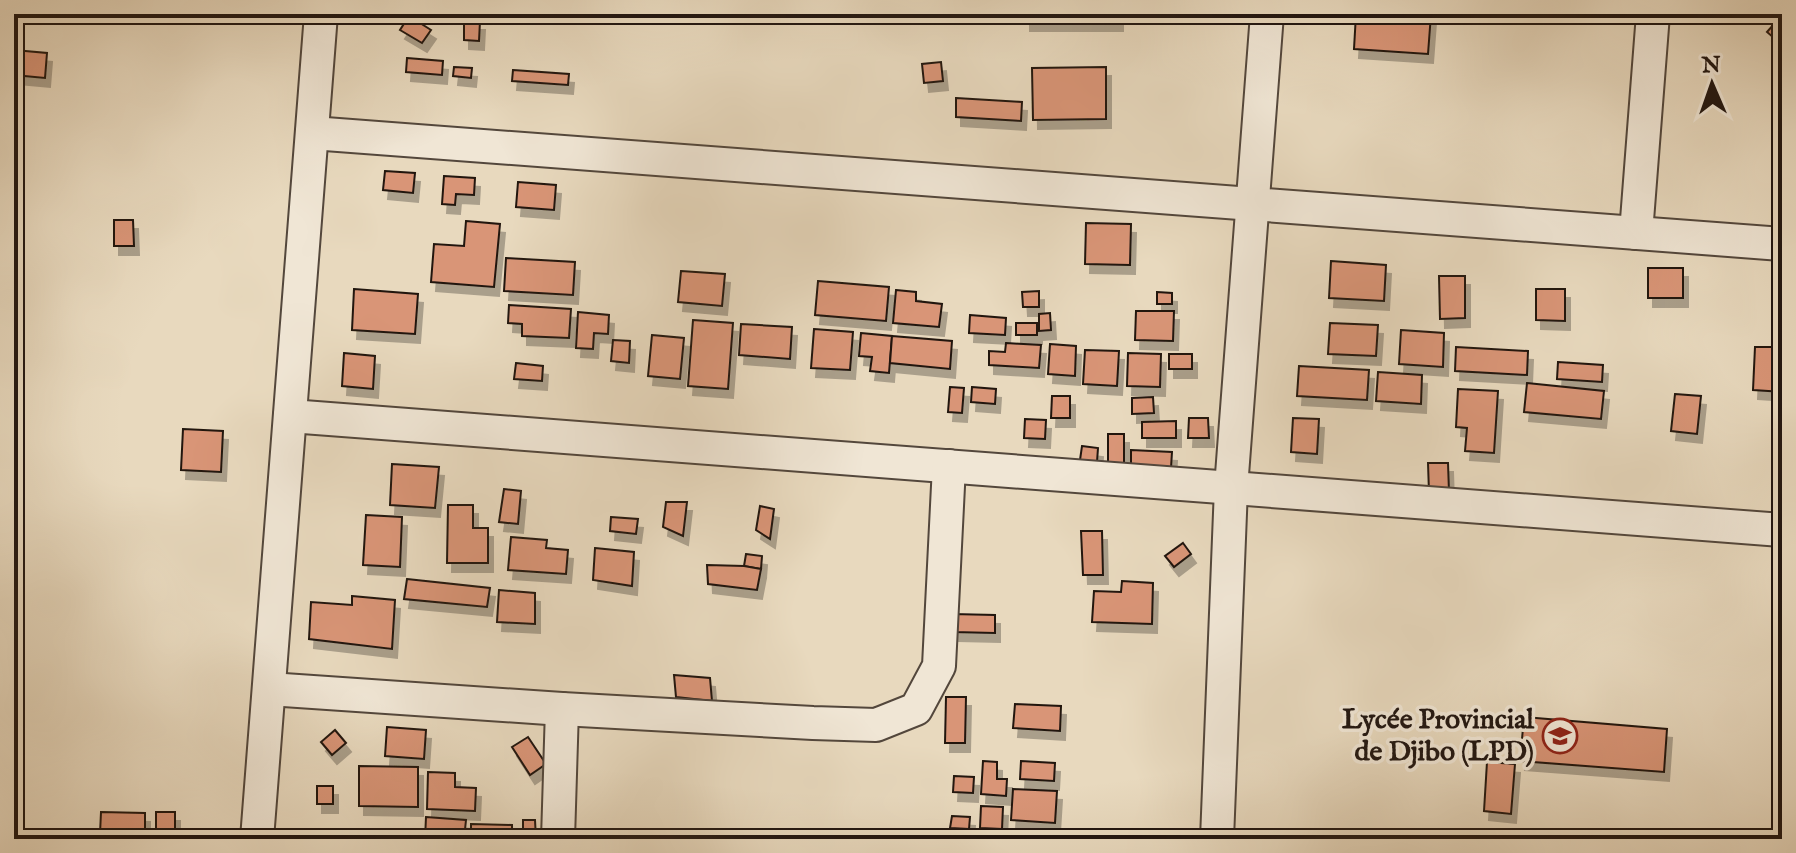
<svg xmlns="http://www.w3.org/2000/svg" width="1796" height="853" viewBox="0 0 1796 853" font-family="'IM FELL English',serif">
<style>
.building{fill:#d99577;stroke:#211611;stroke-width:2;filter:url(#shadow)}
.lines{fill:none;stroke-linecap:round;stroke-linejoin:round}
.minor-casing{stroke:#53473c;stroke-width:36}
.minor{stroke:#f0e6d5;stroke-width:32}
.labels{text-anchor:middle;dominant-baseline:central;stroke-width:7;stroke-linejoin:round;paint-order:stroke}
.poi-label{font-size:28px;font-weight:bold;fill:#211611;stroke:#f0e6d5;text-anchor:end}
</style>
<defs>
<filter id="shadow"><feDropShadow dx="5" dy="9" stdDeviation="0" flood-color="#0004"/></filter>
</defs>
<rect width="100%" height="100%" fill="#e8d9be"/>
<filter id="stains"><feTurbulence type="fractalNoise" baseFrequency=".0025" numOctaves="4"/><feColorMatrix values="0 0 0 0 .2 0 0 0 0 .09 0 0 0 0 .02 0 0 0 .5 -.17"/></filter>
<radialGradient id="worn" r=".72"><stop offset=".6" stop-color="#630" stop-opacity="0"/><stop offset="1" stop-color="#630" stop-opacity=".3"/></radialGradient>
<!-- building -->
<g class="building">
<rect x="1025" y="14" width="93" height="8"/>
<path d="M1356,14H1431L1428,54L1354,49Z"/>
<path d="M1782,15V45L1767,32Z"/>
<path d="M409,16L431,30L422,43L400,30Z"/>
<path d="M464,21H480L479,41L464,40Z"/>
<path d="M14,50L47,53L45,78L14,75Z"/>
<path d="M407,58L443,61L442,75L406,72Z"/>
<path d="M941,62L943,81L924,83L922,64Z"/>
<path d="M454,67L472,68L471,78L453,76Z"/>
<path d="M1106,67V119L1033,120L1032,68Z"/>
<path d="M513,70L569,74L568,85L512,81Z"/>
<path d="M956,98L1022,102L1021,121L956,117Z"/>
<path d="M385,171L415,173L413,193L383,190Z"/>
<path d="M444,176L475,178L474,195L456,194L455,205L442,204Z"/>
<path d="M518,182L556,185L554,210L516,207Z"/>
<path d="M114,220H133L134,246H114Z"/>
<path d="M466,221L500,224L494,287L431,282L434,244L464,246Z"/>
<path d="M1086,223L1131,224L1130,265L1085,264Z"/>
<path d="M506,258L575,262L573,295L504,291Z"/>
<path d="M1331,261L1386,265L1384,301L1329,298Z"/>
<rect x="1648" y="268" width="35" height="30"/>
<path d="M681,271L725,274L722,306L678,302Z"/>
<path d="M1439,276H1465V318L1440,319Z"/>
<path d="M818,281L889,287L886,321L815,315Z"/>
<path d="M354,289L418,294L415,334L352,330Z"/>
<path d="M1536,289H1565V321L1536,320Z"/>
<path d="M896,290L916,292V301L942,304L939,327L893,323Z"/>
<path d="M1039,291V307H1023L1022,292Z"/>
<path d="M1157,292L1172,293V304H1157Z"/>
<path d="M509,305L571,309L569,338L522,336V324L508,323Z"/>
<path d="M1136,311H1174L1173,341L1135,340Z"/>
<path d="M578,312L609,315L608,334L594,333L593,349L576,348Z"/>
<path d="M1050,313L1051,330L1039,331V314Z"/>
<path d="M970,315L1006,318L1005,335L969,333Z"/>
<path d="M693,320L733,323L728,389L688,386Z"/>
<rect x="1016" y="323" width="21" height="12"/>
<path d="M1330,323L1378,325L1376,356L1328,354Z"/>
<path d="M741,324L792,327L790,359L739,355Z"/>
<path d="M814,329L853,332L850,370L811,368Z"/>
<path d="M1401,330L1444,333L1443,367L1399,364Z"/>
<path d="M861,333L892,336L889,373L870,371L872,357L859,356Z"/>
<path d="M652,335L684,338L680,379L648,376Z"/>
<path d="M892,336L952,341L950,369L890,363Z"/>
<path d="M613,340L630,341L629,363L611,361Z"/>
<path d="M1006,343L1041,345L1039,368L989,365V351L1005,352Z"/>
<path d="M1050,344L1076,346L1075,376L1048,374Z"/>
<path d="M1456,347L1528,351L1527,375L1455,371Z"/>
<path d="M1755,347H1775L1774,358H1782V392L1753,390Z"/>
<path d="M1085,350L1119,351L1117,386L1083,384Z"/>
<path d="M344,353L375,356L373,389L342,386Z"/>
<path d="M1128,353L1161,354L1160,387L1127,386Z"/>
<rect x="1169" y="354" width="23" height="15"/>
<path d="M1558,362L1603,365L1602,382L1557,379Z"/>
<path d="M516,363L543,366L542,381L514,379Z"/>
<path d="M1299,366L1369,370L1367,400L1297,396Z"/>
<path d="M1378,372L1422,375L1421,404L1376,401Z"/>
<path d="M1527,383L1604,391L1601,419L1524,412Z"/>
<path d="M950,387L964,388L962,413L948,412Z"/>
<path d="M972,387L996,389L995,404L971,402Z"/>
<path d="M1458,389L1498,391L1494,453L1465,451L1467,428L1456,427Z"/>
<path d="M1675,394L1701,396L1697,434L1671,431Z"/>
<path d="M1052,396H1070V418H1051Z"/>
<path d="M1153,397L1154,413L1132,414V398Z"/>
<path d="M1189,418H1208L1209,438H1188Z"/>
<path d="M1293,418L1319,419L1317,454L1291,452Z"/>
<path d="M1025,419L1046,420L1045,439L1024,438Z"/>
<path d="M1176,421V438H1142V422Z"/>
<path d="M183,429L223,431L221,472L181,470Z"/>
<rect x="1108" y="434" width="16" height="31"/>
<path d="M1082,446L1098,448L1097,462L1080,460Z"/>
<path d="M1131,450L1172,452L1171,468L1131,467Z"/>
<path d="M1428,463H1448L1449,492L1429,493Z"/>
<path d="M392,464L439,467L435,508L390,505Z"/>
<path d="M504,489L521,491L518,524L499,522Z"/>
<path d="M666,502H687L683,536L663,527Z"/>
<path d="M448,505H473V528H488V563H447Z"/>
<path d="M760,506L774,509L770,539L756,530Z"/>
<path d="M366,515L402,517L400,567L363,565Z"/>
<path d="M611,517L638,519L636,534L610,531Z"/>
<path d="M1081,531H1102L1103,575H1083Z"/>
<path d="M511,537L547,540L546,548L568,550L566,574L508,570Z"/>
<path d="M1183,543L1191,554L1174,567L1165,556Z"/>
<path d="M595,548L634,552L632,586L593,580Z"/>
<path d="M746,554L762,556L761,569L744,566Z"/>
<path d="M707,565L744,566L761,569L757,590L708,584Z"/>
<path d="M407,579L490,588L487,607L404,599Z"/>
<path d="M1122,581L1153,583L1152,624L1092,622L1094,591L1121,592Z"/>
<path d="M499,590L535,593V624L497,622Z"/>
<path d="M352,596L395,600L392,649L309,639L311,602L352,605Z"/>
<path d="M952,614L995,615V633L953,632Z"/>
<path d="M674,675L710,678L712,701L676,697Z"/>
<path d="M946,697H966L965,743H945Z"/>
<path d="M1015,704L1061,706L1060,731L1013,728Z"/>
<path d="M1524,717L1667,729L1664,772L1520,761Z"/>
<path d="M387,727L426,730L424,759L385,756Z"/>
<path d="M335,730L346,743L332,755L321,742Z"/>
<path d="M528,737L546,764L530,775L512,747Z"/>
<path d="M983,761L997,762V779H1007L1006,796L981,794Z"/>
<path d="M1021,761L1055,763L1054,781L1020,779Z"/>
<path d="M1487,762L1515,764L1511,814L1484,811Z"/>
<path d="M359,766L418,767V807L359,806Z"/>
<path d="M428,772L455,773V787L476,788L475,811L427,809Z"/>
<path d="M954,776L974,777L973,793L953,792Z"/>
<rect x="317" y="786" width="16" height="18"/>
<path d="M1013,789L1057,791L1055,823L1011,820Z"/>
<path d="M981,806L1003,807L1002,829L980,828Z"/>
<path d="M101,812L145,813V836L100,834Z"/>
<rect x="156" y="812" width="19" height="24"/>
<path d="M952,816L970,817L969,829L950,828Z"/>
<path d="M426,817L466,820L464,839H425Z"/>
<path d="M523,820H535L536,839H523Z"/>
<path d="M471,824L512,825V839H471Z"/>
<path d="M1007,829L1054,832V839H1007Z"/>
</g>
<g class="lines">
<!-- minor casing -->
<g class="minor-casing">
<g id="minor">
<path d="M312,133L1782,244"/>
<path d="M1636,233L1653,14"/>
<path d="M290,416L1782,530"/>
<path d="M269,689L562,709L813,723L876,725L916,709L939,666L949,466"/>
<path d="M257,839L321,14"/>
<path d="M558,839L562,709"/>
<path d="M1217,839L1231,488L1267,14"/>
</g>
</g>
<!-- minor -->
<use href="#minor" class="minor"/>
</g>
<!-- icons -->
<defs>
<g id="school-ring" transform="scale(1.8)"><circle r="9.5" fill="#f0e6d5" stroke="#8f2418" stroke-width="1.5"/><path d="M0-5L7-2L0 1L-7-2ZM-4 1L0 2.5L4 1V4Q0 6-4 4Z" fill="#8f2418"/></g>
</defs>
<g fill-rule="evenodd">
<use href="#school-ring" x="1560" y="736"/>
</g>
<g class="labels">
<!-- poi labels -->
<g class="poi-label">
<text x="1534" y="720">Lycée Provincial<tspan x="1534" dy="32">de Djibo (LPD)</tspan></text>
</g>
</g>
<!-- margin -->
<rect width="1796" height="853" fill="none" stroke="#e8d9be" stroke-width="48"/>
<rect x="16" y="16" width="1764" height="821" fill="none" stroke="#211611" stroke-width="4"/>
<rect x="24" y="24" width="1748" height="805" fill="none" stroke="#211611" stroke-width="2"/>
<!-- north arrow -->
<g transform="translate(1712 84) rotate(358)" stroke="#f0e6d5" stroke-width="6" paint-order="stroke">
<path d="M0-6L14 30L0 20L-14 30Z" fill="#211611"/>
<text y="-12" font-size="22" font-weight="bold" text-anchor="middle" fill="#211611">N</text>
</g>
<rect width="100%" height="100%" filter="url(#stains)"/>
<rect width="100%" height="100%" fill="url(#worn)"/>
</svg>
